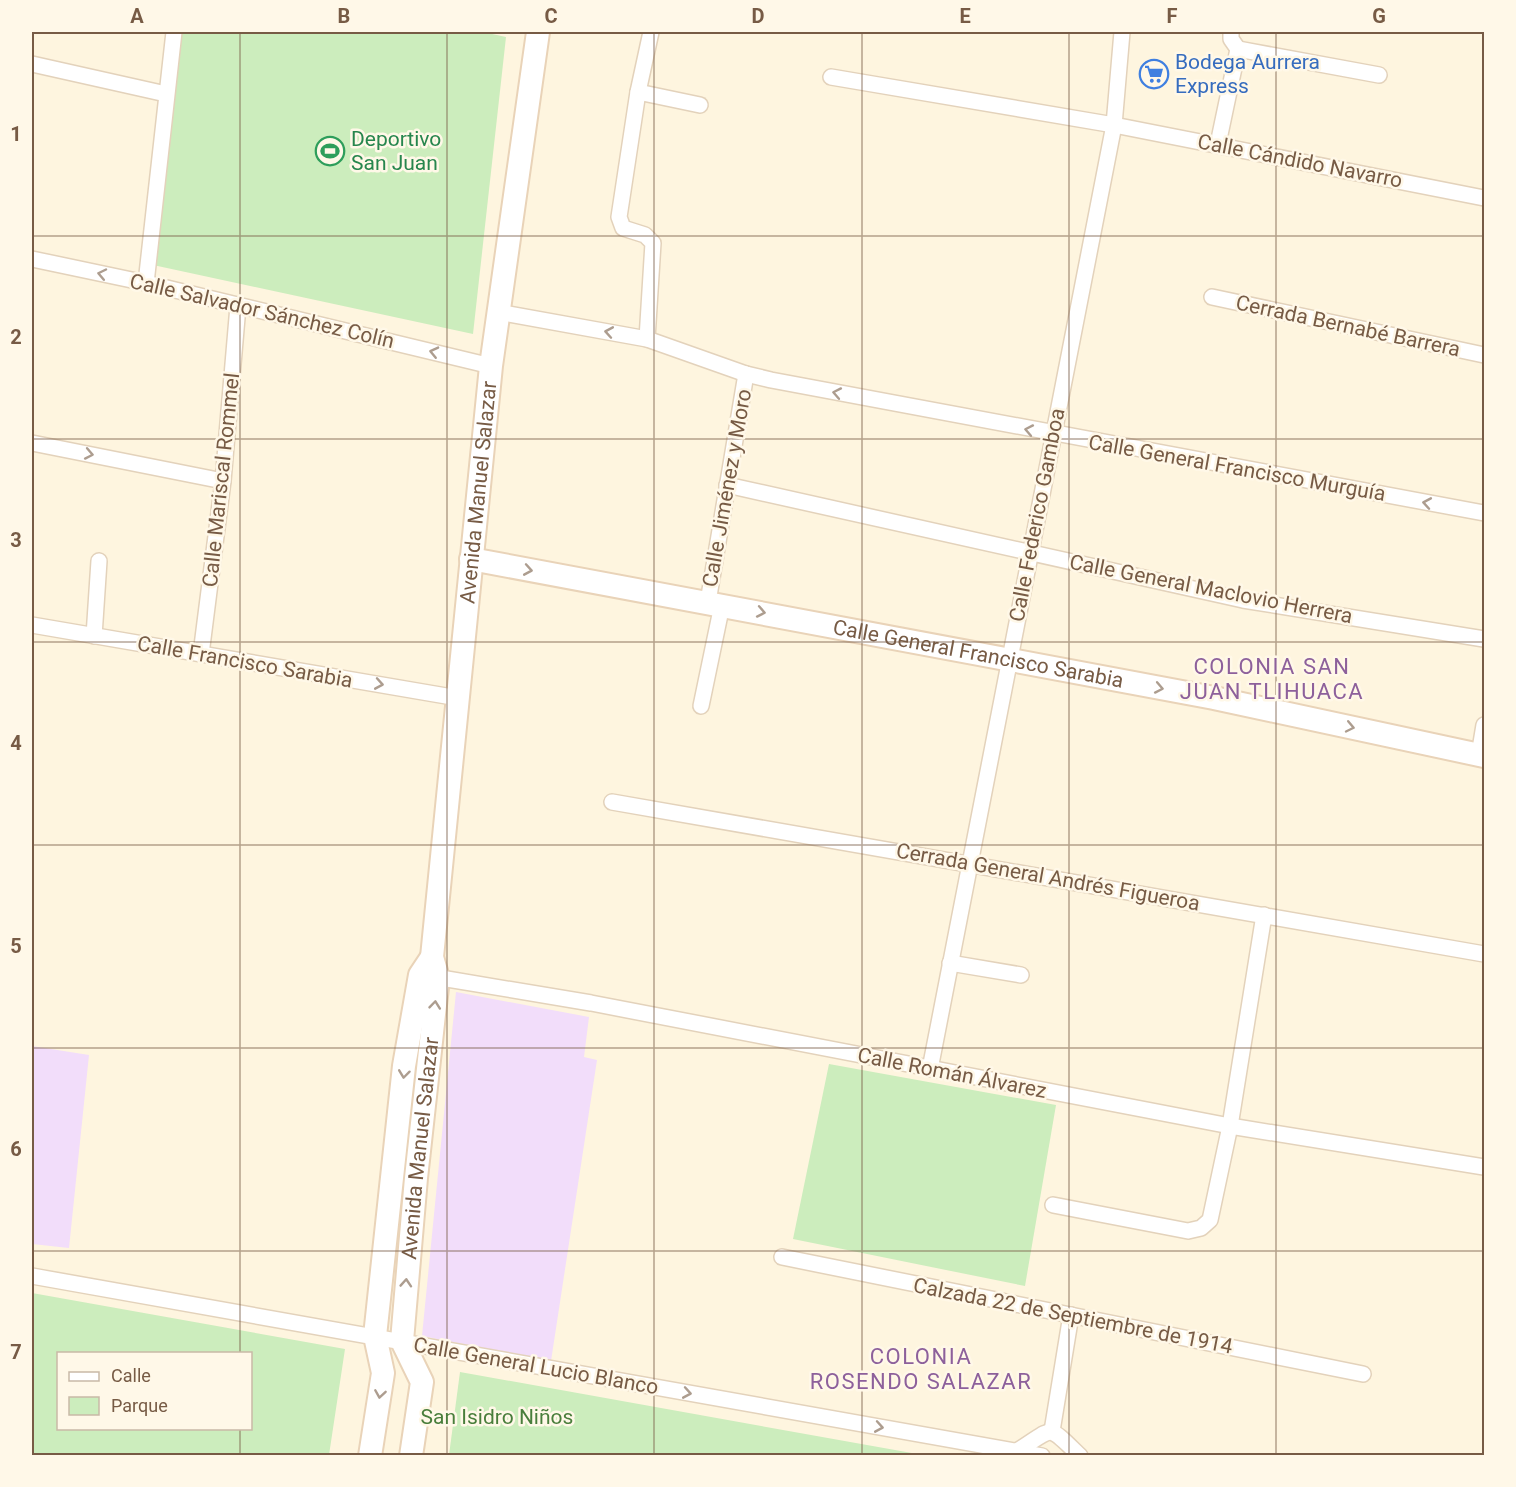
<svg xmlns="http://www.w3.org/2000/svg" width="1516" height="1487" viewBox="0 0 1516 1487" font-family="Roboto,sans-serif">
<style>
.education{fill:#f2ddfa}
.green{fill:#ccedbd;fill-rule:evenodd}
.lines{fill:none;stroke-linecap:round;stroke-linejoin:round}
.street-casing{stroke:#e3d2bb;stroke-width:18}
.secondary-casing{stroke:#e9d3b8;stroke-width:26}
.street{stroke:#fff;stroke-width:15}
.secondary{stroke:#fff;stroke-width:22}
.oneway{stroke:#ad9d8f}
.grid{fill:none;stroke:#775b45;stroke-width:1.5;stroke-opacity:0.55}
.labels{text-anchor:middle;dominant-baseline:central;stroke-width:5;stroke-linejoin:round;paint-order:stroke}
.shop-label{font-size:21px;fill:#366cbe;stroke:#fff8e8;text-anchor:start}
.leisure-label{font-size:21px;fill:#27864d;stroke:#fff8e8;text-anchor:start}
.street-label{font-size:21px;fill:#775b45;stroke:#fff8e8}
.park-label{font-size:21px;fill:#497e3b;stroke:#fff8e8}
.neighbourhood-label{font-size:22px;letter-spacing:1.5px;fill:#8d609b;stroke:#fff8e8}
.neatline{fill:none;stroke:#775b45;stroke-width:2}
.grid-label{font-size:20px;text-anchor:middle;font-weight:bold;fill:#775b45}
</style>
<rect width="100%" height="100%" fill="#fef5df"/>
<!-- education -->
<g class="education">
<path d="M456,992L589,1017L584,1057L597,1060L551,1361L422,1336Z"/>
<path d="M32,1046L89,1055L69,1248L32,1244Z"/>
</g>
<!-- green -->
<g class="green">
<path d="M181,32H483L506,37L473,334L153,265Z"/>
<path d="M829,1064L1056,1105L1025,1286L793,1239Z"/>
<path d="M32,1293L345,1349L329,1455H32ZM58,1354H250V1428H58Z"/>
<path d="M460,1372L923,1455H449Z"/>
</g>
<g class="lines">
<!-- street casing -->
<g class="street-casing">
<g id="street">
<path d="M1238,49L1379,75"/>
<path d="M32,64L166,94"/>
<path d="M831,77L1114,125L1484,198"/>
<path d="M638,92L700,105"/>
<path d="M1218,144L1238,49L1231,39V32"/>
<path d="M32,259L146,283L491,366"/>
<path d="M146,283L174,32"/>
<path d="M1212,297L1484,355"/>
<path d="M498,312L647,339L746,374L771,380L1484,513"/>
<path d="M647,339L653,243L645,235L623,228L619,217L638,92L651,32"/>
<path d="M32,443L223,481"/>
<path d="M727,485L1243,600L1484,639"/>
<path d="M708,602L746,374"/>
<path d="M32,625L458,698"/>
<path d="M94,636L99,561"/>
<path d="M201,654L223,481L238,306"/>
<path d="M701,706L722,605"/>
<path d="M1479,755L1484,725"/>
<path d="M612,802L1484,954"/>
<path d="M950,963L1021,975"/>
<path d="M429,976L591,1003L1230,1126L1484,1167"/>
<path d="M930,1069L1114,125L1122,32"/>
<path d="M1053,1205L1188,1231L1201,1228L1210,1220L1230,1126L1264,915"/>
<path d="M782,1257L1363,1374"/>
<path d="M32,1276L1042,1456"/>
<path d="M1052,1431L1071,1315"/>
<path d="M1017,1451C1055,1428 1045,1422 1080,1456"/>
</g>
</g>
<!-- secondary casing -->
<g class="secondary-casing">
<g id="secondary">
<path id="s1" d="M471,559L1214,698L1484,756"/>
<path d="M370,1456L383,1373L375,1336L404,1066L420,975L432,957"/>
<path id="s2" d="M411,1456L422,1382L402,1341L416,1178L438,978L432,957L491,366L538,32"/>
</g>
</g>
<!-- street -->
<use href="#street" class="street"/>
<!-- secondary -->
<use href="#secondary" class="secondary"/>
</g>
<!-- one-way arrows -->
<defs><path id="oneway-chevron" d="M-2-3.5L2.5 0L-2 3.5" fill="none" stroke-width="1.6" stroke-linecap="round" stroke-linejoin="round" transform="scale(1.5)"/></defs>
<g class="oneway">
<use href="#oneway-chevron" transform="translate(102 274) rotate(-168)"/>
<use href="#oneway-chevron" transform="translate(609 332) rotate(-170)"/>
<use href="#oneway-chevron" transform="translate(434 352) rotate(-167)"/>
<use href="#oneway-chevron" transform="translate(837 393) rotate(-169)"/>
<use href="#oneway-chevron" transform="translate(1029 430) rotate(-169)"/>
<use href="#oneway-chevron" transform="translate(89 454) rotate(11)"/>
<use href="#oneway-chevron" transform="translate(1427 503) rotate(-170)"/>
<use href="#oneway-chevron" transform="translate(528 570) rotate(10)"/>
<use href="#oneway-chevron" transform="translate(761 612) rotate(11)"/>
<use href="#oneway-chevron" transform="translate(379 684) rotate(10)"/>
<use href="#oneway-chevron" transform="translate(1159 688) rotate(11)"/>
<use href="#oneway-chevron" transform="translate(1350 727) rotate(12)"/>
<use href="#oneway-chevron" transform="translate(435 1005) rotate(-84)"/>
<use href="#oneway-chevron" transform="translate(404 1074) rotate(97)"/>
<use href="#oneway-chevron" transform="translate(406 1283) rotate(-86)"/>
<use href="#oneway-chevron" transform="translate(687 1393) rotate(10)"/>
<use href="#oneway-chevron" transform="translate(380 1394) rotate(99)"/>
<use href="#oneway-chevron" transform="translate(879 1427) rotate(10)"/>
</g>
<!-- grid -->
<path class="grid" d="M240,32V1354M447,32V1456M654,32V1456M862,32V1456M1069,32V1456M1276,32V1456M32,236H1484M32,439H1484M32,642H1484M32,845H1484M32,1048H1484M32,1251H1484M240,1428V1456"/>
<!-- icons -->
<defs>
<g id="supermarket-ring" transform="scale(1.5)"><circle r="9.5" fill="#fff8e8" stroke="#3f7fe0" stroke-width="1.5"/><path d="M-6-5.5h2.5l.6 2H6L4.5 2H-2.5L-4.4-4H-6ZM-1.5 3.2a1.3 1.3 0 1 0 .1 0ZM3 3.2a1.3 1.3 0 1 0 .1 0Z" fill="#3f7fe0"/></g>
<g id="stadium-ring" transform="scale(1.5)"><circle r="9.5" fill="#fff8e8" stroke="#2e9e5b" stroke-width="1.5"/><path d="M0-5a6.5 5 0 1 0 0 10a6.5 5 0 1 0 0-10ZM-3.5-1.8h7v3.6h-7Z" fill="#2e9e5b"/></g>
</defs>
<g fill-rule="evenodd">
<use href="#supermarket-ring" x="1154" y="74"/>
<use href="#stadium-ring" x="330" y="151"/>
</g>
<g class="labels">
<!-- shop labels -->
<g class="shop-label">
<text x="1175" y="62">Bodega Aurrera<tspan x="1175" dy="24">Express</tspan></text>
</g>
<!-- leisure labels -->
<g class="leisure-label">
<text x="351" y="139">Deportivo<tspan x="351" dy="24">San Juan</tspan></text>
</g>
<!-- street labels -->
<g class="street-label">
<text transform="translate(1300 161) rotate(11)">Calle Cándido Navarro</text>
<text transform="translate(262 311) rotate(13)">Calle Salvador Sánchez Colín</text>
<text transform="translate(1348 326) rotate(12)">Cerrada Bernabé Barrera</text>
<text transform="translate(1237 468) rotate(10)">Calle General Francisco Murguía</text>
<text transform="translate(221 480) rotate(-84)">Calle Mariscal Rommel</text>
<text transform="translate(727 488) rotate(-80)">Calle Jiménez y Moro</text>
<text stroke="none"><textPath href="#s2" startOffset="974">Avenida Manuel Salazar</textPath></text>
<text transform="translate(1037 515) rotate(-79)">Calle Federico Gamboa</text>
<text transform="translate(1211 589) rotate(11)">Calle General Maclovio Herrera</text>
<text stroke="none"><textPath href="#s1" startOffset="516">Calle General Francisco Sarabia</textPath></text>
<text transform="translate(245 662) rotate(10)">Calle Francisco Sarabia</text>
<text transform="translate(1048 877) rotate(10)">Cerrada General Andrés Figueroa</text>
<text transform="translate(952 1073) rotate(11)">Calle Román Álvarez</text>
<text stroke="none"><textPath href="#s2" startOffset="314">Avenida Manuel Salazar</textPath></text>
<text transform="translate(1073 1316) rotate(11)">Calzada 22 de Septiembre de 1914</text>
<text transform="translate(536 1366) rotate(10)">Calle General Lucio Blanco</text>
</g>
<!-- park labels -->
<g class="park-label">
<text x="497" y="1417">San Isidro Niños</text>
</g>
<!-- neighbourhood labels -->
<g class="neighbourhood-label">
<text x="1272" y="666">COLONIA SAN<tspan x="1272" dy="25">JUAN TLIHUACA</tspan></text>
<text x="921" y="1356">COLONIA<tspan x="921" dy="25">ROSENDO SALAZAR</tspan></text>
</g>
</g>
<!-- border -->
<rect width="1516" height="1487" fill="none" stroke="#fff8e8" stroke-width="66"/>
<!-- legend -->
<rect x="57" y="1352" width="195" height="78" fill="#fff8e8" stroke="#c9b9a7" stroke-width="1.5"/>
<rect x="69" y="1372" width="30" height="9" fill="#ffffff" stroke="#c9b9a7" stroke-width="1.5"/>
<text x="111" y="1382" font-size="18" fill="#775b45">Calle</text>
<rect x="69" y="1397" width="30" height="18" fill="#ccedbd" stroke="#c9b9a7" stroke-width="1.5"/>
<text x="111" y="1412" font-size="18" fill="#775b45">Parque</text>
<rect x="33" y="33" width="1450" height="1421" class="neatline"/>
<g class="grid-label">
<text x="137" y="23">A</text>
<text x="344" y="23">B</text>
<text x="551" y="23">C</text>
<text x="758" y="23">D</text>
<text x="965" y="23">E</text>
<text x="1172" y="23">F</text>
<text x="1379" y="23">G</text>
<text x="16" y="141">1</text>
<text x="16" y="344">2</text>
<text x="16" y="547">3</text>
<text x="16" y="750">4</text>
<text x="16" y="953">5</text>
<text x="16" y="1156">6</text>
<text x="16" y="1359">7</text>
</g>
</svg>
